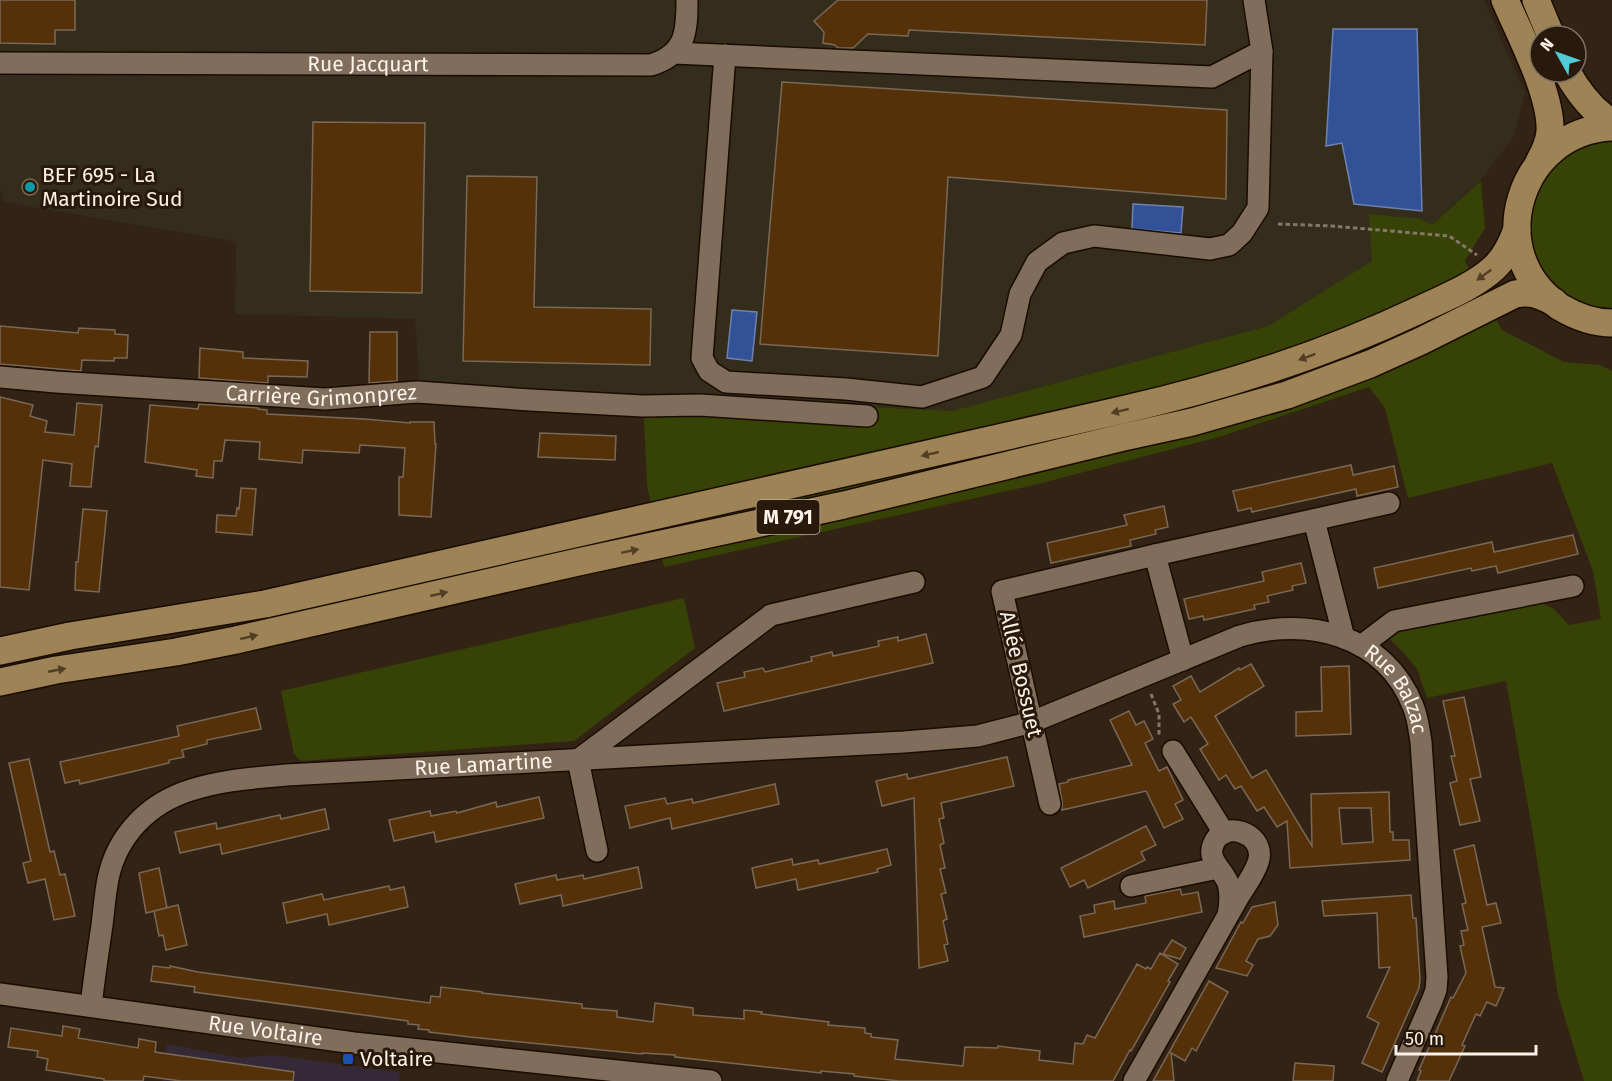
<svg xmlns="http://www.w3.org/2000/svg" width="1612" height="1081" viewBox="0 0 1612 1081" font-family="'Fira Sans',sans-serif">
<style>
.industrial{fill:#342d1c}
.education{fill:#352937}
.green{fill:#374206}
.water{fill:#325197;stroke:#6f81af;stroke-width:1.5}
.building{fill:#55310a;stroke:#7a6857;stroke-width:1.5;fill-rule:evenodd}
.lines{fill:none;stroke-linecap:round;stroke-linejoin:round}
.minor-casing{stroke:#1a0c01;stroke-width:24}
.major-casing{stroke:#1a0c01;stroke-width:30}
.path{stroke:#847669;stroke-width:3;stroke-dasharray:4.5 3;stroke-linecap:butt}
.minor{stroke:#806d5c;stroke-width:21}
.major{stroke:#9d8355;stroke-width:27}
.oneway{fill:#513e25}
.culture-dot{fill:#0f9aa8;stroke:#28190b;stroke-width:2}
.transit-dot{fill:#1a4fb4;stroke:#28190b;stroke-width:2}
.labels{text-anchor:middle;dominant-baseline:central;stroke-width:6;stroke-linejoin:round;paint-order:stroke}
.shield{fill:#28190b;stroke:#bdb1a6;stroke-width:1.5}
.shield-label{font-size:20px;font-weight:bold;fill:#fdf2e8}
.street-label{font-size:21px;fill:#fdf2e8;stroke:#28190b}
.poi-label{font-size:21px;fill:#fdf2e8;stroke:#28190b;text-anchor:start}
</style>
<rect width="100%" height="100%" fill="#332314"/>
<!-- industrial -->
<path class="industrial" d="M0,0H1484L1525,93L1514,136L1480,181L1432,225L1268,326L952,411L707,399L420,394L415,319L235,314L236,242L4,202L0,188Z"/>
<!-- education -->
<path class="education" d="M167,1044L241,1058L273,1055L400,1072L399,1081H162Z"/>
<!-- green -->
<g class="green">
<path d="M1612,140V312H1605L1568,299L1536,265L1527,220L1543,176L1572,150L1601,141Z"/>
<path d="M1481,181L1485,228L1465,261L1502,330L1564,362L1600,365L1612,371V1081H1584L1558,995L1532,828L1506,681L1427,698L1417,669L1404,653L1389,638L1403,627L1540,602L1554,609L1569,625L1601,619L1593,571L1552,463L1408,498L1385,408L1369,387L1219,437L1034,485L664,567L647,485L643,398L707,399L952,411L1268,326L1372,261L1369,214L1421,219L1432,225Z"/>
<path d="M684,598L695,648L574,741L301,761L294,754L281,691Z"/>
</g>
<!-- water -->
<g class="water">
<path d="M1333,29H1417L1422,211L1354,204L1342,143L1326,146Z"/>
<path d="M1133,204L1183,207L1181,233L1132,229Z"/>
<path d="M732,310L757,312L752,361L727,358Z"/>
</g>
<!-- building -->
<g class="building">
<path d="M0,0H75V30H55V44L0,43Z"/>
<path d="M838,0H1207L1205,45L909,30L908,36L868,34L853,48H838L835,45L823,43L824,32L814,21Z"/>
<path d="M782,82L1227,110L1226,199L948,177L938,356L760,344Z"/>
<path d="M313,122L425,123L422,293L310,291Z"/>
<path d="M467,176L537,177L534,307L651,309L650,365L463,361Z"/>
<circle cx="30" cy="187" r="8"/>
<path d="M0,326L78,333L79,328L115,330V334L128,335L127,358H114V361L82,360L81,371L0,364Z"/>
<path d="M370,332H397V381L369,383Z"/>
<path d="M200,348L243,352V358L308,361L307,377L268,376V383L199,378Z"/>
<path d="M0,397L33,405L30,416L47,421L45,432L74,435L77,403L102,405L98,447L95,446L91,487L70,486L72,464L43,460L29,590L0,587Z"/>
<path d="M199,404L258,408V409L267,410V414L364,419L410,423V422H434L435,444H436L431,517L399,515V477H403L405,448L360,445L359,453L303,450L302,463L259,459L260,442L225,440L222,461H214L213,478L196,476L197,470L145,462L150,405L198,409Z"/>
<path d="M540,433L616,436L615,460L538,457Z"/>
<path d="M1351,465L1353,475L1394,466L1398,487L1357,496L1356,489L1252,512L1251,508L1238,511L1233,491Z"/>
<path d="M241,488L256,489L252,535L216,532L217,515L236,516L237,508L239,509Z"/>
<path d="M1164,506L1168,527L1155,530L1156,534L1130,540L1131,546L1051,563L1047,543L1127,525L1124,515Z"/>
<path d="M83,509L107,511L99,592L75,590L76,562H78Z"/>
<path d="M1573,535L1578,554L1498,573L1496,566L1472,571L1471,568L1378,588L1374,568L1492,542L1494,552Z"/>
<path d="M1301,563L1306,583L1292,586L1293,590L1267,596L1269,602L1254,605L1255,609L1204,620L1203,616L1189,619L1184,599L1264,581L1262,572Z"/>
<path d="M926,634L933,663L724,711L717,683L745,677L744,672L763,668L765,672L812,661L811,657L832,652L833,656L879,646L878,641L898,637V641Z"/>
<path d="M1251,664L1264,686L1215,716L1252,778L1266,770L1312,846L1311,794L1389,792L1390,832H1393V840H1409L1410,860L1290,868L1287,821L1277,827L1264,807L1257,811L1241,786L1235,789L1226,775L1219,780L1200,749L1208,744L1191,717L1184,722L1173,704L1181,700L1173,686L1191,676L1200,692L1239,668L1240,670ZM1339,808H1371L1373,842L1342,844Z"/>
<path d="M1349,666L1351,734L1296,736V712L1322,711L1321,667Z"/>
<path d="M1464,697L1481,777L1470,779L1480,821L1460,825L1450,783L1457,781L1451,756H1455L1443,701Z"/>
<path d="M256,708L261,729L207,740V744L182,750L184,757L169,760V763L80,784L79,780L65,783L60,762L179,736L177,726Z"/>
<path d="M1129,711L1136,725L1144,721L1153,739L1145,743L1159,771L1167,767L1183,800L1175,804L1183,819L1164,828L1146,791L1062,810V801L1059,784L1068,782V780L1132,765L1110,720Z"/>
<path d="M1007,757L1014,786L941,803L944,818L939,819L944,843L940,845L945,868L940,869L946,893L941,894L947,919L943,921L948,944L944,945L948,961L919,968L914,798L882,806L876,781L907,774L908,779Z"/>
<path d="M29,759L50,852L54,851L60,875L65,874L75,916L54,920L45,879L28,883L23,863L31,861L9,763Z"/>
<path d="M775,784L779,804L672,829L670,818L630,828L625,806L665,798L667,804L692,799L693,803Z"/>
<path d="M539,797L544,818L436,842L434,832L394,841L389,820L430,811L431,816L456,811L457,813L496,802L497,807Z"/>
<path d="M325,809L329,829L222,854L220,844L180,853L175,832L216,823L217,829L280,815L281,819Z"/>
<path d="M1146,826L1156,845L1141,852L1145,860L1088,888L1084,880L1070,887L1061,868Z"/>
<path d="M1474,845L1487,905L1496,903L1501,923L1482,927L1495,987L1504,988L1496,1006L1487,1002L1480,1016L1476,1014L1462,1045L1465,1046L1449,1081H1417L1421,1071L1419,1070L1438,1027L1451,997L1453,998L1466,973L1460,946L1464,945L1461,931L1468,930L1462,904L1466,903L1454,850Z"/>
<path d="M887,849L891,865L877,869L878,872L798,890L796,879L756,888L752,868L792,859L793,865L818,860L819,864Z"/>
<path d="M638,867L642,888L563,906L561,895L520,904L515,884L556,875L557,880L583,875L584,879Z"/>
<path d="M159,868L167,908L146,913L139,873Z"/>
<path d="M389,886L390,890L404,887L408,907L329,925L327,914L287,923L283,903L322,894L324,900Z"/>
<path d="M1180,889L1182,895L1198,892L1202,912L1084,937L1080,916L1095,913L1094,905L1114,901L1115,909L1146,903L1145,896Z"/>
<path d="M1411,895L1413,918H1416L1420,979L1419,988L1382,1072L1362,1063L1379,1023L1367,1017L1390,967L1379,968L1377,913L1324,916L1322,901Z"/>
<path d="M1275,902L1278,925L1270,936L1258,939L1246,961L1253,965L1247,976L1216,968L1241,922L1243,923L1252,907Z"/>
<path d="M178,905L187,945L166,950L163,935L159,936L154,911Z"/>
<path d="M1172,940L1186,948L1180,959L1163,954Z"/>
<path d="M1160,953L1178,964L1168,981L1170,982L1131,1051L1130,1050L1113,1081H899L854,1076V1074L821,1071V1073L675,1057V1055L642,1053V1054L470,1037L429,1032V1030L418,1029L419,1025L408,1024V1021L194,992L195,987L151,981L153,966L170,968V966L198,972L430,1003L431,996L440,997L441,987L482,992V993L582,1004V1008L617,1011V1017L653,1022L655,1003L693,1008V1015L744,1019V1010L762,1012L761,1014L829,1022L828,1025L865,1028V1033L871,1034V1037L898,1040L895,1059L963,1066L965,1047L998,1048V1046L1040,1051L1039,1060L1073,1064L1075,1043L1083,1044L1087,1035L1095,1038L1137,964L1146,969L1147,967L1151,969Z"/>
<path d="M1209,981L1228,992L1196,1051L1192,1048L1185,1061L1171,1053L1174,1081H1153Z"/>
<path d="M63,1026L80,1029L78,1038L138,1048L139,1039L156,1042L155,1052L294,1072L293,1081H181L144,1076L143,1081H104V1079L46,1070L48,1059L37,1057L38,1051L8,1047L11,1028L62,1036Z"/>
<path d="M1295,1063L1334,1066L1333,1081H1293Z"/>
</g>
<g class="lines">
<!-- minor casing -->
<g class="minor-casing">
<g id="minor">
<path d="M674,53L1212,77L1262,51L1254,0"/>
<path d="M725,55L702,358L709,371L726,382L846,389L922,397L983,377L1011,335L1020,294L1037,262L1063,243L1094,236L1210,249L1229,245L1242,233L1258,208L1262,51"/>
<path id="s1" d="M0,63L651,65C686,54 687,32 687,0"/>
<path id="s2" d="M0,377L56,382L325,399L417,392L530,400L643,406L700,405L867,416"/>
<path d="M1314,520L1344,638"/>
<path d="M1155,555L1183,660"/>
<path d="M1361,646L1394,621L1573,586"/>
<path d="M1173,751L1224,833"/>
<path d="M1050,804L1002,591L1155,555L1389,503"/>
<path d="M597,851L578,760L771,615L914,582"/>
<path d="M1131,886L1218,868"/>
<path id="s3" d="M0,994L354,1043L711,1081"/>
<path id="s4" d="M91,1006C94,979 98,952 102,925C104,910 105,894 108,879C117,835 149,803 191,790C222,780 254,778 286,775L904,742L978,736L1032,722L1240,636C1308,616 1385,635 1413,706C1418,718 1419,730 1421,742L1437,977L1436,990L1432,1001L1397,1081"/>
<path d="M1134,1081L1239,896C1246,885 1256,872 1259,859C1264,832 1222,819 1213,845C1207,860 1223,870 1228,883C1231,894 1230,905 1228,915"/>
</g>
</g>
<!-- major casing -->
<g class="major-casing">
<g id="major">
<path d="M1505,0C1520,35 1552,95 1550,132C1549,143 1544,153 1539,162"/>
<path d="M1536,0L1551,36"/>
<path d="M1567,72C1578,92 1593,111 1612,123"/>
<path d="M1612,127C1518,131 1481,254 1560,307C1575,316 1594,323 1612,323"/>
<path d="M0,651L70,636L265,604L1122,410C1224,387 1324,355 1419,310C1444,298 1473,287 1494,268C1506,257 1512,243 1517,229"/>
<path d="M0,682L56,670L176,652L236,640L578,562L844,505L1124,437L1192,422L1287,395L1370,364L1421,341L1515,294C1533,291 1539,295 1554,302"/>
</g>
</g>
<!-- path -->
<g class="path">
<path d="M1278,224L1332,226L1449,236L1477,255"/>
<path d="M1151,694L1159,714V737"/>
</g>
<!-- minor -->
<use href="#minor" class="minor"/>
<!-- major -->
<use href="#major" class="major"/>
</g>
<!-- one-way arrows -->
<defs><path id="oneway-solid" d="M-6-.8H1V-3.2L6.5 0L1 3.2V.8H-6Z" transform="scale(1.5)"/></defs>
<g class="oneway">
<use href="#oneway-solid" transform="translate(1484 275) rotate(144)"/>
<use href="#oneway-solid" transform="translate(1307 357) rotate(160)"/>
<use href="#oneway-solid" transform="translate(1120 411) rotate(167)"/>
<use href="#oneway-solid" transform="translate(930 454) rotate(167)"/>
<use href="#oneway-solid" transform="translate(630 551) rotate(-12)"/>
<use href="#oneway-solid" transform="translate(439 594) rotate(-13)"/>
<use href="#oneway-solid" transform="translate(249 637) rotate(-13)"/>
<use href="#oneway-solid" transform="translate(57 670) rotate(-11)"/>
</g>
<!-- markers -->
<circle class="culture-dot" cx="30" cy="187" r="6"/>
<rect class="transit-dot" x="342" y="1053" width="12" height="12" rx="3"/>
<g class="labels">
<!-- shield labels -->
<rect class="shield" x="756.5" y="500" width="63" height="34" rx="4.5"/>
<g class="shield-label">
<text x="788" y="517">M 791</text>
</g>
<!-- street labels -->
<g class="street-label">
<text stroke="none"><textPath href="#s1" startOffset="368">Rue Jacquart</textPath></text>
<text stroke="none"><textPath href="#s2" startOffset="322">Carrière Grimonprez</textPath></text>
<text transform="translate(1021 674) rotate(77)">Allée Bossuet</text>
<text stroke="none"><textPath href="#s4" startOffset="1509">Rue Balzac</textPath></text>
<text stroke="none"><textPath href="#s4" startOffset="550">Rue Lamartine</textPath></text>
<text stroke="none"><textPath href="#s3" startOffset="268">Rue Voltaire</textPath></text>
</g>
<!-- poi labels -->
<g class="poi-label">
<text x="42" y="175">BEF 695 - La<tspan x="42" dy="24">Martinoire Sud</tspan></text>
<text x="360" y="1059">Voltaire</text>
</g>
</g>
<!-- north arrow -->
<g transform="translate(1558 54) rotate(310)"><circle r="28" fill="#28190b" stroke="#7d7063" stroke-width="1.5"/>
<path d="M0-4.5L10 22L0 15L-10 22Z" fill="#52cbd8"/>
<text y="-9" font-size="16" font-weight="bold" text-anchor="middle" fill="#fdf2e8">N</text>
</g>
<!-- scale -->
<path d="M1396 1045v9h140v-9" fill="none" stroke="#fdf2e8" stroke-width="3"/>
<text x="1405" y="1045" font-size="18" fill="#fdf2e8" stroke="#28190b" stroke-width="4.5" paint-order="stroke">50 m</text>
</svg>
